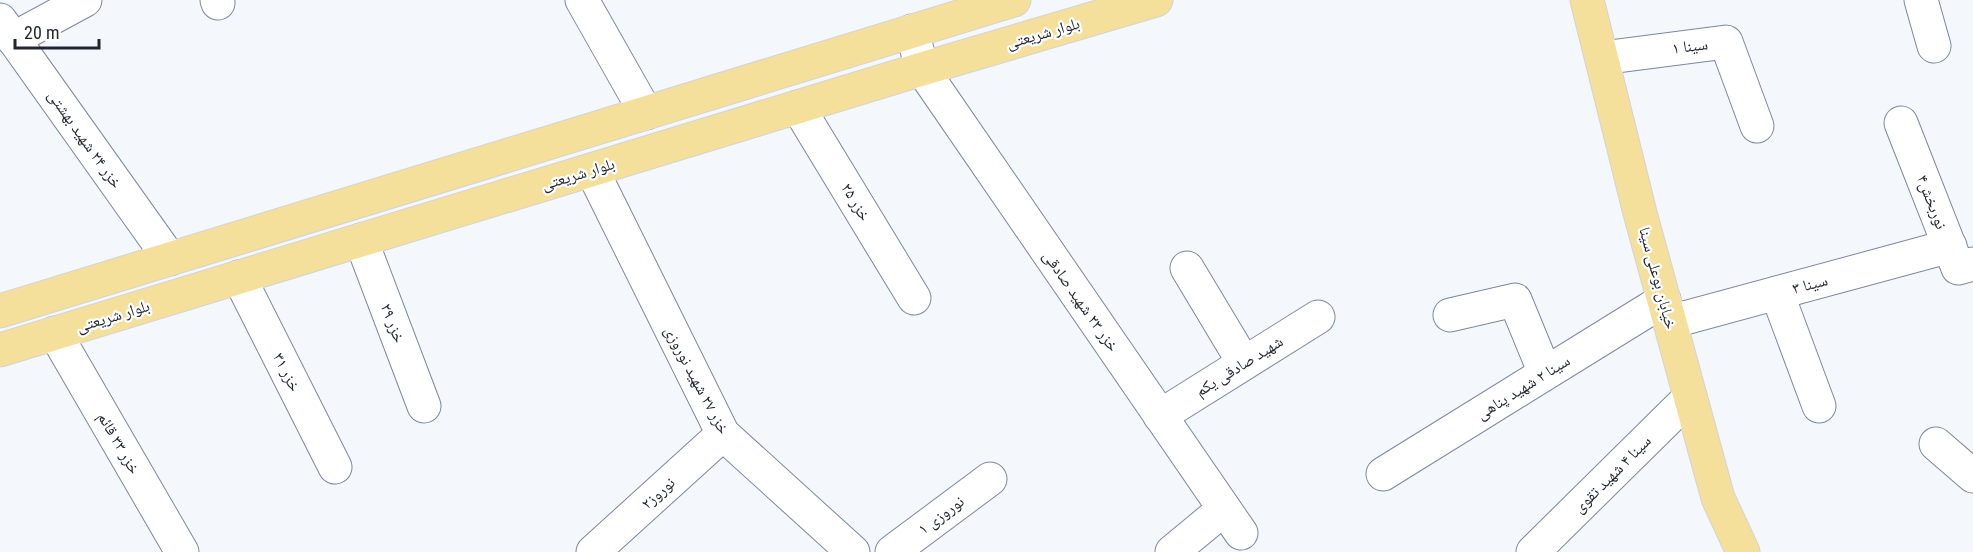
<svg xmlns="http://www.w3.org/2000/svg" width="1973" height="552" viewBox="0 0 1973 552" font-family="'Roboto Condensed','Noto Naskh Arabic',sans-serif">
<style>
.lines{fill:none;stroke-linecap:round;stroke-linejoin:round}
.minor-casing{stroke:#7b88a1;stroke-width:35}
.major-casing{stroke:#d3d4d6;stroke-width:35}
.minor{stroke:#fff;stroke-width:33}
.major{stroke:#f4df9b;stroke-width:33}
.labels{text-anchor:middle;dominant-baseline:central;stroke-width:4.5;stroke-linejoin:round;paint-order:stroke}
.street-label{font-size:16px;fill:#212630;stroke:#fff}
</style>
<rect width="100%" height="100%" fill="#f4f7fc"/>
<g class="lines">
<!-- minor casing -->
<g class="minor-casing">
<g id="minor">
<path d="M217,0L218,3"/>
<path d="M582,0L646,113"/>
<path d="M1921,0L1934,46"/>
<path d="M0,20L170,259"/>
<path d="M912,31L922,69L1241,533"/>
<path d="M13,39L85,0"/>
<path d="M1602,58L1726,42L1757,126"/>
<path d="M798,107L914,298"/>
<path d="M1901,123L1958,268L1973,264"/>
<path d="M592,170L723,434L853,552"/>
<path d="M361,240L424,406"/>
<path d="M1187,268L1244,363"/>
<path d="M239,277L335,467"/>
<path d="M1777,293L1819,406"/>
<path d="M1450,315L1515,300L1545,373"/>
<path d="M1670,322L1950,246"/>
<path d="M55,333L182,552"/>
<path d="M1160,416L1318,317"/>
<path d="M1936,444L1973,476"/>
<path d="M1383,474L1664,300"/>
<path d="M593,552L723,434"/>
<path d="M892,552L990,479"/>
<path d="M1172,552L1224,509"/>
<path d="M1533,552L1690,397"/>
</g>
</g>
<!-- major casing -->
<g class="major-casing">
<g id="major">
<path d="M1587,0L1640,213L1718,498L1743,552"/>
<path d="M0,311L1014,0"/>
<path d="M0,350L922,69L1156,0"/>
</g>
</g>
<!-- minor -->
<use href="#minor" class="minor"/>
<!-- major -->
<use href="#major" class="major"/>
</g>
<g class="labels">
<!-- street labels -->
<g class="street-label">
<text transform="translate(1043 33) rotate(-16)">بلوار شریعتی</text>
<text transform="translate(1690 46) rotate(-7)">سینا ۱</text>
<text transform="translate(85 139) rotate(55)">خزر ۲۴ شهید بهشتی</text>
<text transform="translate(578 174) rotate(-17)">بلوار شریعتی</text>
<text transform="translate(856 202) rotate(59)">خزر ۲۵</text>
<text transform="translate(1932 202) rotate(69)">نوربخش۴</text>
<text transform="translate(1658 278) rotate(75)">خیابان بوعلی سینا</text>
<text transform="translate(1810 284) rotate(-15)">سینا ۳</text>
<text transform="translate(1081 301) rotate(55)">خزر ۲۳ شهید صادقی</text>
<text transform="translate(113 316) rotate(-17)">بلوار شریعتی</text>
<text transform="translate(393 323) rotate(69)">خزر ۲۹</text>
<text transform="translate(1239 366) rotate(-32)">شهید صادقی یکم</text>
<text transform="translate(287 372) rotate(63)">خزر ۳۱</text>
<text transform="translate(697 380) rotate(62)">خزر ۲۷ شهید نوروزی</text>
<text transform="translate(1523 387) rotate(-32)">سینا ۲ شهید پناهی</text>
<text transform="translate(119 443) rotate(60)">خزر ۳۳ قائم</text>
<text transform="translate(1612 474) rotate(-45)">سینا ۴ شهید تقوی</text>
<text transform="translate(658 493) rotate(-42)">نوروز۲</text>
<text transform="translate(941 515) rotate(-37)">نوروزی ۱</text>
</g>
</g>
<!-- scale -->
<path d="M15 39v9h84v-9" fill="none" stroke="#212630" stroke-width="3"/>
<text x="24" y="39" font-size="18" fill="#212630" stroke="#ffffff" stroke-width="4.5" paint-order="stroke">20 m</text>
</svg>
